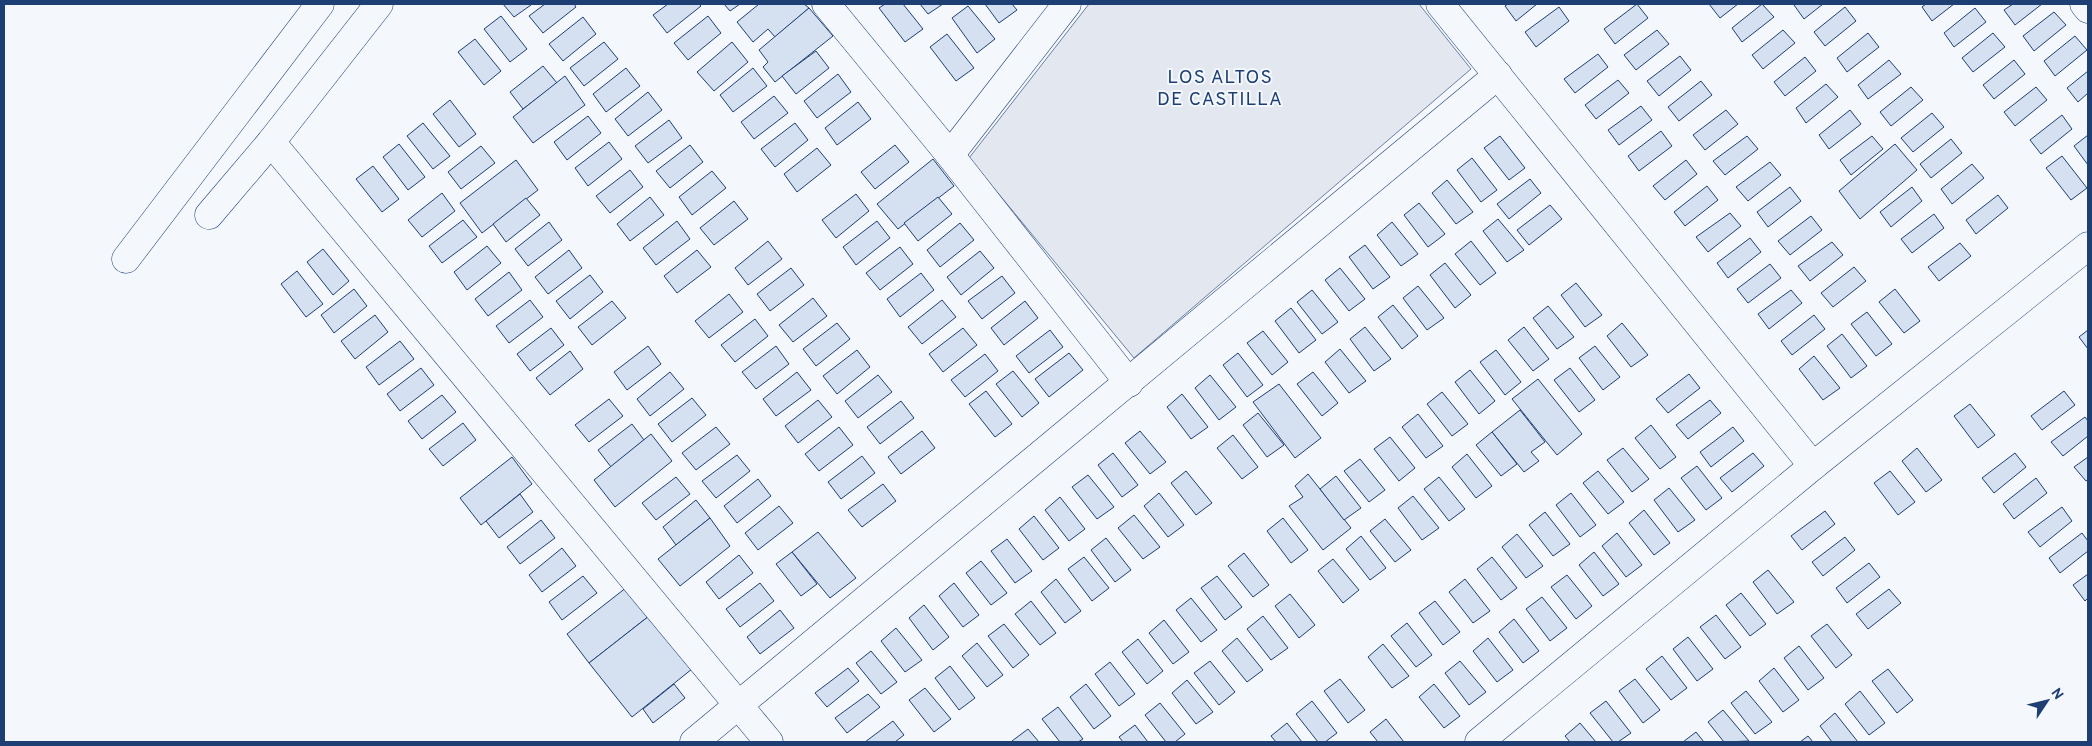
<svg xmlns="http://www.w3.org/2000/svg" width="2092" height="746" viewBox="0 0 2092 746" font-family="Overpass,sans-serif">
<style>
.parking{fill:#e3e8f0;stroke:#687fa3}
.building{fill:#d5e0f0;stroke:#1d3f73}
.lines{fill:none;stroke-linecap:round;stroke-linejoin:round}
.minor-casing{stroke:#1d3f73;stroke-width:29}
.minor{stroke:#f4f7fb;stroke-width:28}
.labels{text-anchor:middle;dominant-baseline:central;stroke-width:4;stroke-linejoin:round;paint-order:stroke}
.neighbourhood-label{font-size:19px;letter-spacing:1px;fill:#1d3f73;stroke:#f4f7fb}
</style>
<rect width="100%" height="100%" fill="#f4f7fb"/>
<!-- parking -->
<path class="parking" d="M1089,4H1419L1471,69L1134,358L969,158Z"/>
<!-- building -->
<g class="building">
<path d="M503,4H530L531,5L514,17Z"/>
<path d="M545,4H574L576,7L543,33L529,16Z"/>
<path d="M668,4H699L701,6L667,33L653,15Z"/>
<path d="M724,4H740L730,11Z"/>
<path d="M759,4H804L809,8L775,37L768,29L753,42L737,22Z"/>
<path d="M885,4H903L923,29L905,42L879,8Z"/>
<path d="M920,4H943L928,14Z"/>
<path d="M985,4H1012L1017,10L999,23Z"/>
<path d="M1508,4H1537L1516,21L1505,6Z"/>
<path d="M1637,4L1648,18L1615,44L1604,29Z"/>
<path d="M1709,4H1738L1720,18Z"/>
<path d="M1762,4L1774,17L1742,42L1732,28Z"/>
<path d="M1795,4H1823L1804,19L1794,5Z"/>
<path d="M1926,4H1954L1932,21L1922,7Z"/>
<path d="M2013,4H2042L2015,25L2004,10Z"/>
<path d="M968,6L995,39L977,53L952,18Z"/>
<path d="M1559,7L1569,21L1536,47L1525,32Z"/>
<path d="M1845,7L1856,21L1825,46L1814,32Z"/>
<path d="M809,8L833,36L775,82L763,67L768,62L759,50Z"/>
<path d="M1975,8L1986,22L1954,47L1944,33Z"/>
<path d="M2054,12L2066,25L2034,51L2023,36Z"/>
<path d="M501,16L527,49L510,62L484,29Z"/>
<path d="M708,16L721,33L688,60L674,43Z"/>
<path d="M583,17L596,34L563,61L549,44Z"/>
<path d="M1657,30L1669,44L1636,70L1624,55Z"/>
<path d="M1783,30L1795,43L1763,69L1752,55Z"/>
<path d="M1868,33L1879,47L1847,72L1837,58Z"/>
<path d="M1993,33L2005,47L1973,72L1962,58Z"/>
<path d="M947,34L974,68L956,81L930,47Z"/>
<path d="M2075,36L2087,50L2055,76L2044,61Z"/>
<path d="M475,39L501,71L484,85L458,52Z"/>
<path d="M604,42L618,59L584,86L570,68Z"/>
<path d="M732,42L748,62L714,91L697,72Z"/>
<path d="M816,51L829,68L796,94L782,76Z"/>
<path d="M1598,54L1608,67L1575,93L1564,79Z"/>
<path d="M1680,56L1691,70L1659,96L1647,81Z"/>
<path d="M1805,57L1816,71L1785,96L1774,82Z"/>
<path d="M1889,60L1901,74L1868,99L1858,85Z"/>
<path d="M2014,60L2025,74L1994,99L1983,85Z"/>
<path d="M543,66L557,83L523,109L510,92Z"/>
<path d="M626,68L640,86L606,112L593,94Z"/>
<path d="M753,68L767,86L733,112L720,95Z"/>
<path d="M2088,71V93L2078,102L2067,88Z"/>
<path d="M838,74L851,92L817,118L804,101Z"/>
<path d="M565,76L585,105L533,143L513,117Z"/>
<path d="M1618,80L1629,93L1596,119L1585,105Z"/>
<path d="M1701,81L1712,95L1679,121L1668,107Z"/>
<path d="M1826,84L1838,97L1806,123L1796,108Z"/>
<path d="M1911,87L1923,100L1891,126L1880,112Z"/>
<path d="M2036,87L2047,100L2015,126L2004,112Z"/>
<path d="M648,92L662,110L628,136L615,119Z"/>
<path d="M774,96L788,113L754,139L741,122Z"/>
<path d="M450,100L476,134L459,147L433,114Z"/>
<path d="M858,102L871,119L837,145L825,128Z"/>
<path d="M1641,106L1652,120L1619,145L1608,130Z"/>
<path d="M1726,110L1738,124L1705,150L1693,135Z"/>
<path d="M1850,110L1861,124L1829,149L1819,135Z"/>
<path d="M1932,113L1944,127L1913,152L1901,138Z"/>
<path d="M2062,115L2072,129L2041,154L2030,140Z"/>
<path d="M588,116L601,133L567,160L554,142Z"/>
<path d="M669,120L682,138L648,163L635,146Z"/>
<path d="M423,123L450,156L433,169L407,136Z"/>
<path d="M795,123L808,140L775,167L761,149Z"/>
<path d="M1661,131L1672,146L1639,171L1628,156Z"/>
<path d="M2088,135V165L2074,146Z"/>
<path d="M1500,136L1525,168L1509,180L1484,148Z"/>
<path d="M1747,136L1758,149L1725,175L1713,161Z"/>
<path d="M1872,136L1883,149L1851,175L1840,160Z"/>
<path d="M1951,139L1962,153L1931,178L1920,164Z"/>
<path d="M609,142L622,159L588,186L575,168Z"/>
<path d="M399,144L425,177L408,190L383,157Z"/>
<path d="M1895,144L1917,170L1860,219L1839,191Z"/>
<path d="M690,145L703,162L670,188L656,171Z"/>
<path d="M895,145L909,162L875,189L861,172Z"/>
<path d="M481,146L495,163L461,189L448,172Z"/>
<path d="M817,148L831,165L797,192L784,174Z"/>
<path d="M2062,156L2087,188L2071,200L2046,168Z"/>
<path d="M1472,158L1497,190L1481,202L1457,170Z"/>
<path d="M933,159L954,186L898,229L877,204Z"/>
<path d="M516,160L538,190L482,233L460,203Z"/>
<path d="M1686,160L1697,174L1665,200L1653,186Z"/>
<path d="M1770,162L1781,175L1748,201L1736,187Z"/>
<path d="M1972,164L1984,178L1952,204L1941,189Z"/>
<path d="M373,166L399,199L382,212L356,179Z"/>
<path d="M630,170L643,187L610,213L596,196Z"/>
<path d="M712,171L726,188L692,215L679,197Z"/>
<path d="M1530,179L1541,193L1509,219L1497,204Z"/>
<path d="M1447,180L1473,212L1456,224L1432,193Z"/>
<path d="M1707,186L1718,200L1685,226L1674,212Z"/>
<path d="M1790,187L1801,201L1768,227L1757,212Z"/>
<path d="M1912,187L1922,201L1891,227L1880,212Z"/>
<path d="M442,193L455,211L422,237L408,220Z"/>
<path d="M856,194L869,211L836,238L822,220Z"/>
<path d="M1998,195L2008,208L1976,234L1966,220Z"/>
<path d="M650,197L664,215L630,241L617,224Z"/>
<path d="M938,197L952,214L918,241L904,223Z"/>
<path d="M526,198L540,215L506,242L493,224Z"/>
<path d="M734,201L748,219L714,245L700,228Z"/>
<path d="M1419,203L1445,234L1428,247L1404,215Z"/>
<path d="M1550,205L1562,219L1529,245L1517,230Z"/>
<path d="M1730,213L1741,226L1708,252L1696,237Z"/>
<path d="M1934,214L1944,228L1912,253L1901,239Z"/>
<path d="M1811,216L1822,230L1790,255L1778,241Z"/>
<path d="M1498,219L1524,250L1507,262L1483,231Z"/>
<path d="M463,220L477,237L442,263L429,246Z"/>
<path d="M677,221L690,239L656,265L643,248Z"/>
<path d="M877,221L890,238L856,265L843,247Z"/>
<path d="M549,222L562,240L528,266L515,249Z"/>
<path d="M1392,222L1418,254L1401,266L1377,235Z"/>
<path d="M960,223L974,240L940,267L927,250Z"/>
<path d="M1750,238L1761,252L1728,278L1717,263Z"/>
<path d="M768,241L782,259L748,285L735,268Z"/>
<path d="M1471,241L1496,273L1480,285L1455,254Z"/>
<path d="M1832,242L1843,255L1810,281L1798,266Z"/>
<path d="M1960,243L1971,256L1939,281L1928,267Z"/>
<path d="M1365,245L1390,277L1373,289L1349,257Z"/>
<path d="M487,246L501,263L467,290L454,272Z"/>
<path d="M900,247L913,264L880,290L866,273Z"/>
<path d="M323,249L349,281L333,295L307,262Z"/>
<path d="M569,250L582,268L548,294L535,277Z"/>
<path d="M697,250L711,267L677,293L664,276Z"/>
<path d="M980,251L994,268L961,295L947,277Z"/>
<path d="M1445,263L1471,295L1455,308L1430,275Z"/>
<path d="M1770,264L1781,278L1748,303L1737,289Z"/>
<path d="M1854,267L1866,281L1833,307L1821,293Z"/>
<path d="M791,268L804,285L770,311L757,294Z"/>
<path d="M1340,268L1365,299L1349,311L1325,280Z"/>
<path d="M297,271L323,304L306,317L281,284Z"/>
<path d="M509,272L522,290L488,316L475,299Z"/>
<path d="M921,273L934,290L900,317L887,299Z"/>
<path d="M590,275L603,292L570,319L556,301Z"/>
<path d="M1002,276L1015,293L982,319L968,301Z"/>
<path d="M1576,283L1602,315L1585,327L1561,295Z"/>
<path d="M1418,286L1444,318L1427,330L1403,298Z"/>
<path d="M354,289L367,306L334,333L321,315Z"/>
<path d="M1895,289L1920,321L1904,333L1879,302Z"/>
<path d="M1312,290L1338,322L1322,334L1297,302Z"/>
<path d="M1791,290L1802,303L1769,329L1758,314Z"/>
<path d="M729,294L743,312L709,338L695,321Z"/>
<path d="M813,298L827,316L793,342L779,325Z"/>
<path d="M530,300L543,317L509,343L496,326Z"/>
<path d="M942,300L956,317L922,344L908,327Z"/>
<path d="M612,301L626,318L592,345L578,327Z"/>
<path d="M1025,301L1038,318L1004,345L991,328Z"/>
<path d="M1393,305L1418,336L1402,349L1378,317Z"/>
<path d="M1548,306L1574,337L1557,349L1533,318Z"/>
<path d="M1291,308L1316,340L1299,353L1275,321Z"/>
<path d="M1867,312L1892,344L1876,356L1851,324Z"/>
<path d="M375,315L388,332L355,359L341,341Z"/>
<path d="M1814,315L1825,329L1792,355L1781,341Z"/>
<path d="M755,319L768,336L735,362L721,345Z"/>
<path d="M837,323L850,339L816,366L803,349Z"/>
<path d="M1622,323L1648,355L1631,367L1607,336Z"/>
<path d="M1365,327L1391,359L1374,371L1350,339Z"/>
<path d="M1524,327L1549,359L1533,371L1508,340Z"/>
<path d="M551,328L564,345L530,371L517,354Z"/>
<path d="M963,328L977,345L943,372L929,354Z"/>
<path d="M1050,330L1063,347L1029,373L1016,356Z"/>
<path d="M2088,330V349L2079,337Z"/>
<path d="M1263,331L1288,362L1272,375L1247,343Z"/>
<path d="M1842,334L1867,366L1851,378L1827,346Z"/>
<path d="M400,341L414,359L379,385L366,367Z"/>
<path d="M648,346L661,364L627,390L614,372Z"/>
<path d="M776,346L789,364L756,389L742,372Z"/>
<path d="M1595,346L1620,377L1603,390L1579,358Z"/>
<path d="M1340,349L1366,381L1349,393L1325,362Z"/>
<path d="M857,350L870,367L837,394L823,376Z"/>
<path d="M1496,350L1521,382L1505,395L1480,362Z"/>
<path d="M570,351L583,369L550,395L536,378Z"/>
<path d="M1069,353L1083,370L1049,397L1035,379Z"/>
<path d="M1238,353L1263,385L1247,397L1223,365Z"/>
<path d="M985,354L998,371L965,397L951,380Z"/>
<path d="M1814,356L1840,388L1823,400L1799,369Z"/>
<path d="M421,368L434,385L400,411L387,394Z"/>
<path d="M1570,368L1595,400L1579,412L1554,380Z"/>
<path d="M1470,370L1495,401L1479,414L1455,382Z"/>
<path d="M1013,371L1039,403L1022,417L996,384Z"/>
<path d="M670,372L684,389L650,416L637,399Z"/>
<path d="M797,372L811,390L776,416L763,399Z"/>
<path d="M1313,372L1338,403L1322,416L1297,384Z"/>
<path d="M1689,374L1700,388L1668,413L1656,399Z"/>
<path d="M878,375L892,392L858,418L845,401Z"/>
<path d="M1210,375L1236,407L1219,420L1195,388Z"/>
<path d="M1538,379L1582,434L1557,455L1512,399Z"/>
<path d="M1279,384L1321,438L1295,458L1253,402Z"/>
<path d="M986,391L1012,424L995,437L969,404Z"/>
<path d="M2064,391L2075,405L2042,430L2031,416Z"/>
<path d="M1442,392L1468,424L1452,436L1427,404Z"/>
<path d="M1182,394L1208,427L1191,439L1167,407Z"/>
<path d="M442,395L456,412L422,439L408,421Z"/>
<path d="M692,398L706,415L672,442L658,424Z"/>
<path d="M609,399L623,416L589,442L575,425Z"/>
<path d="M818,400L832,417L798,443L785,426Z"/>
<path d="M1710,400L1721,413L1688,439L1676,425Z"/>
<path d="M901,401L914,418L880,444L867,427Z"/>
<path d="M1970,404L1995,435L1978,448L1954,416Z"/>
<path d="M1520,410L1545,442L1531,452L1539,461L1524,472L1492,432Z"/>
<path d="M1258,413L1284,445L1267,457L1243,425Z"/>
<path d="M1418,414L1443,446L1426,458L1402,427Z"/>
<path d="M2085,417L2088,421V436L2063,456L2051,442Z"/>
<path d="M463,423L476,440L443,466L429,449Z"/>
<path d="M632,424L644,440L611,467L598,450Z"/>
<path d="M1651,425L1676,457L1660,469L1635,438Z"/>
<path d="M716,427L730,444L696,470L682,453Z"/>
<path d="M839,427L853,445L819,471L805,454Z"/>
<path d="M1733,427L1744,441L1711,467L1700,452Z"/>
<path d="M922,431L935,448L901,474L888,457Z"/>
<path d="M1140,431L1166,462L1150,474L1125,443Z"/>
<path d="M1492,432L1517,464L1501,476L1476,445Z"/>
<path d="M651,434L672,461L615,507L594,480Z"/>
<path d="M1233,435L1258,467L1242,479L1217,448Z"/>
<path d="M1390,437L1415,468L1399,481L1374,449Z"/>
<path d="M1623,448L1649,479L1632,492L1607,460Z"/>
<path d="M1917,448L1942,480L1926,492L1902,461Z"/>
<path d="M1113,453L1138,485L1122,497L1098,465Z"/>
<path d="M1753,453L1764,466L1732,492L1720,478Z"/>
<path d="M2015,453L2026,467L1994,493L1982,478Z"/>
<path d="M1467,454L1492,486L1476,498L1452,467Z"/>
<path d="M737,455L750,471L716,498L702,481Z"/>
<path d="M862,456L875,473L841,499L828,482Z"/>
<path d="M512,457L532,484L481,525L460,498Z"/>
<path d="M2088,457V480L2086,481L2074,467Z"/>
<path d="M1360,459L1385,490L1369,502L1344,471Z"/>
<path d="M1697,466L1722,498L1706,510L1681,478Z"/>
<path d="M1186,471L1212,503L1196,515L1171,483Z"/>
<path d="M1598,471L1624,502L1608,514L1583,483Z"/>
<path d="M1890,471L1915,502L1898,515L1874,483Z"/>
<path d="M1308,474L1351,528L1323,550L1289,506L1303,497L1295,486Z"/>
<path d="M1088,475L1114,507L1097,519L1072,487Z"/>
<path d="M1336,476L1361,508L1344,520L1320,489Z"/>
<path d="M676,477L690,494L656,520L642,503Z"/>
<path d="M1439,477L1465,509L1449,521L1424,489Z"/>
<path d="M2036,478L2047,493L2014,519L2003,504Z"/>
<path d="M758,479L771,496L737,523L724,506Z"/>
<path d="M883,484L896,501L862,527L848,510Z"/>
<path d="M1669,488L1695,520L1678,532L1654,500Z"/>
<path d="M1159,493L1184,525L1168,537L1144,506Z"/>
<path d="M1571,493L1596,525L1580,537L1556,505Z"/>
<path d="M520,494L533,512L499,538L486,521Z"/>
<path d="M1413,496L1439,528L1422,540L1398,508Z"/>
<path d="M1060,497L1085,529L1069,541L1045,510Z"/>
<path d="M696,500L710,518L676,545L663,527Z"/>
<path d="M779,506L793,523L758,550L745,533Z"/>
<path d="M2062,507L2072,521L2040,547L2028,532Z"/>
<path d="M1644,510L1670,543L1654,555L1629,523Z"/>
<path d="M1825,511L1835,524L1802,550L1791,536Z"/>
<path d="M1545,512L1570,544L1553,556L1529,525Z"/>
<path d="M1134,515L1160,547L1143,559L1118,528Z"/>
<path d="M1034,516L1059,548L1043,560L1019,529Z"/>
<path d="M710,518L730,546L680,586L658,559Z"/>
<path d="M1283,518L1308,550L1291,563L1267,531Z"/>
<path d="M1385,519L1411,550L1395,562L1370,531Z"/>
<path d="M541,520L555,538L520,564L507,547Z"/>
<path d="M818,532L856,578L830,598L792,552Z"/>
<path d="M1617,533L1642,565L1626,577L1602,546Z"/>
<path d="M2082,533L2088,541V551L2060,573L2049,558Z"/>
<path d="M1517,534L1543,566L1526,578L1502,547Z"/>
<path d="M1361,536L1386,568L1370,580L1346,549Z"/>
<path d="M1845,537L1855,550L1823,576L1812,562Z"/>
<path d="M1106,538L1131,570L1115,582L1091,550Z"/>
<path d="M1007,539L1032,571L1015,583L991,551Z"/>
<path d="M562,548L576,566L542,592L529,575Z"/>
<path d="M792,552L817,584L801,596L776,564Z"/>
<path d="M1594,552L1619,584L1603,596L1579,565Z"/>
<path d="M1244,553L1269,585L1253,597L1228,566Z"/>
<path d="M739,555L753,573L719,599L706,582Z"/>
<path d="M1084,557L1109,588L1092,601L1068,569Z"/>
<path d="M1492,557L1517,588L1501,600L1477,569Z"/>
<path d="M1333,559L1359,590L1343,603L1318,571Z"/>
<path d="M981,561L1007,593L991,605L966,573Z"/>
<path d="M1869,563L1880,577L1847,603L1836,588Z"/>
<path d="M1768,570L1794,602L1777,614L1753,582Z"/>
<path d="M2088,574V598L2085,601L2073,585Z"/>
<path d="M1567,575L1592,606L1576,619L1551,587Z"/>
<path d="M583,576L597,593L562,620L549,602Z"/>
<path d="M1217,576L1242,607L1225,620L1201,588Z"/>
<path d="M1056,579L1081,611L1065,623L1041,592Z"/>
<path d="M1465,579L1490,611L1473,623L1449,592Z"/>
<path d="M760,583L774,601L740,627L726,609Z"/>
<path d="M954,583L979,615L963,627L939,596Z"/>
<path d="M627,587L649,616L589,663L567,634Z"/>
<path d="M1889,589L1901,603L1868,629L1856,614Z"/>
<path d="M1741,593L1766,624L1750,636L1726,605Z"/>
<path d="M1290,594L1315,625L1299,638L1275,606Z"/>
<path d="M1542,597L1567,628L1550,641L1526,609Z"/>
<path d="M1191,598L1217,630L1201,642L1176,610Z"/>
<path d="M1031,601L1056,633L1040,645L1015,614Z"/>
<path d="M1435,601L1460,632L1443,645L1419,613Z"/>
<path d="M924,605L949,637L933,650L909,618Z"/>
<path d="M780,610L794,628L760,654L747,637Z"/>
<path d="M1716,615L1741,647L1725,659L1700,627Z"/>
<path d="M649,616L692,669L632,717L589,663Z"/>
<path d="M1263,616L1288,648L1271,660L1247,629Z"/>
<path d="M1514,619L1539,651L1523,663L1499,632Z"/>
<path d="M1164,620L1189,652L1173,664L1149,633Z"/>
<path d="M1407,623L1432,655L1416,667L1391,636Z"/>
<path d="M1004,624L1029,655L1013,668L988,636Z"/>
<path d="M1827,624L1852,655L1836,668L1811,636Z"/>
<path d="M896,628L922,660L905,672L881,641Z"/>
<path d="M1688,637L1713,669L1697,681L1673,649Z"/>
<path d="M1237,638L1263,670L1247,682L1222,651Z"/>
<path d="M1488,638L1513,670L1497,682L1473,651Z"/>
<path d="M1138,639L1163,671L1147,684L1122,652Z"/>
<path d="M977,643L1003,675L987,687L962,656Z"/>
<path d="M1383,644L1409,676L1392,688L1368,657Z"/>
<path d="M1799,646L1824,678L1808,690L1784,658Z"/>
<path d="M871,651L897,682L881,694L856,663Z"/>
<path d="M1662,656L1687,688L1671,700L1646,669Z"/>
<path d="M1210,661L1235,692L1219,705L1194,673Z"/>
<path d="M1460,661L1486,692L1469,705L1445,673Z"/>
<path d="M1110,662L1135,694L1119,706L1095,674Z"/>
<path d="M950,666L975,698L959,710L935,678Z"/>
<path d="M848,668L859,681L827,707L815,693Z"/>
<path d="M1774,668L1799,700L1783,712L1759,681Z"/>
<path d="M1888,669L1913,700L1897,713L1872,681Z"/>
<path d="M1340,679L1365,710L1348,723L1324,691Z"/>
<path d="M1635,679L1660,710L1643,723L1619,691Z"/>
<path d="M1187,680L1213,712L1196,724L1172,693Z"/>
<path d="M674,684L685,698L653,723L643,709Z"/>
<path d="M1086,684L1111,716L1094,729L1070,697Z"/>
<path d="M1434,684L1460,716L1444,728L1419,697Z"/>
<path d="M925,688L951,719L934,732L909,700Z"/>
<path d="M1746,691L1772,722L1755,734L1731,703Z"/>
<path d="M1860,691L1885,723L1869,735L1845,704Z"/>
<path d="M868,694L880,707L847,733L835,718Z"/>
<path d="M1312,701L1337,733L1325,742H1318L1296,714Z"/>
<path d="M1606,701L1631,733L1618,742H1613L1590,713Z"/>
<path d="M1160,703L1185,734L1175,742H1166L1145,715Z"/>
<path d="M1058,707L1083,739L1078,742H1060L1042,719Z"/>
<path d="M1723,710L1749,741L1724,742L1708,722Z"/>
<path d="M1835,713L1858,742H1832L1820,726Z"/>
<path d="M1386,719L1404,742H1378L1370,732Z"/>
<path d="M893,721L904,735L895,742H865Z"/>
<path d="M1287,723L1302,742H1276L1271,736Z"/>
<path d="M1580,723L1596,742H1570L1565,736Z"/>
<path d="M1135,725L1148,742H1123L1119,737Z"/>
<path d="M1028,729L1039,742H1013L1012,741Z"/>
<path d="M1696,732L1704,742H1683Z"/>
<path d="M1808,736L1813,742H1800Z"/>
</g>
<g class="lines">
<!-- minor casing -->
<g class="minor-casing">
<g id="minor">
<path d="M826,4L950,155L1129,383"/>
<path d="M1440,4L1813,466"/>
<path d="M2084,4L2088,9"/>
<path d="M271,142L769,742"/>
<path d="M950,155L1067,4"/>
<path d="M209,215L271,142L379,4"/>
<path d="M126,259L320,4"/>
<path d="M694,742L1498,75"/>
<path d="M1479,742L1813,466L2088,246"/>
</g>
</g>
<!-- minor -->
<use href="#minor" class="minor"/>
</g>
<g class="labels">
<!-- neighbourhood labels -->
<g class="neighbourhood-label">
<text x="1220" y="78">LOS ALTOS<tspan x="1220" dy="22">DE CASTILLA</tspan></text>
</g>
</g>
<!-- border -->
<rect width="2092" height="746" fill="none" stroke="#1d3f73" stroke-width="10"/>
<!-- north arrow -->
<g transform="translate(2047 701) rotate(55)" stroke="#f4f7fb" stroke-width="4" paint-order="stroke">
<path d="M0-4L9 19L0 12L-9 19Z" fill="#1d3f73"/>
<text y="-8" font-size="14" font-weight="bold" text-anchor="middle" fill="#1d3f73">N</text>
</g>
</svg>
